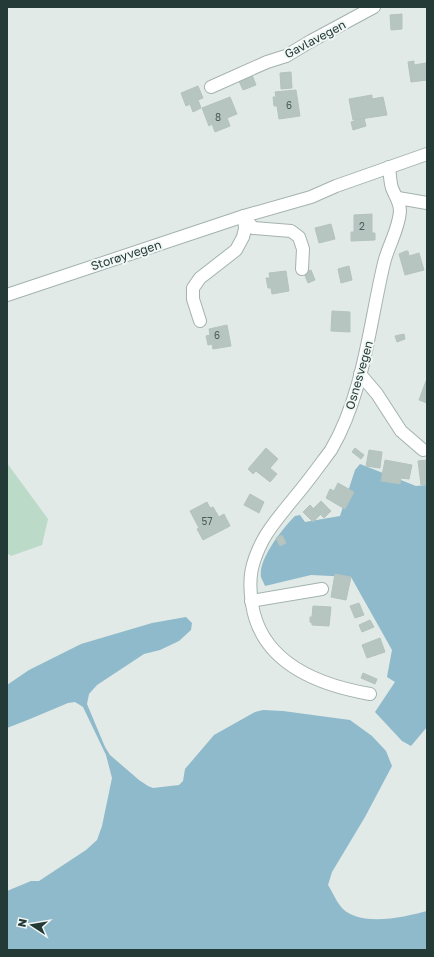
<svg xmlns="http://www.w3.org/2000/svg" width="434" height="957" viewBox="0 0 434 957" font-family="'Golos Text',sans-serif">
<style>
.green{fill:#bcdac8}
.water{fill:#8ebacb}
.building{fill:#b7c5c1;stroke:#b4c3bf}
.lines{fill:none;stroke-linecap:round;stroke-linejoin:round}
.minor-casing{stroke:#a4b2ae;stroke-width:14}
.minor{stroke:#fff;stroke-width:12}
.labels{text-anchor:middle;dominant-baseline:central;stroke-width:4;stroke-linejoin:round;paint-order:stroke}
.number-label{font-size:10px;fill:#485d59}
.street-label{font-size:12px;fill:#233a36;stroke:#f1f7f5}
</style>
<rect width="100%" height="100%" fill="#e1eae7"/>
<!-- green -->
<path class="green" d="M7,463L48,519L42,545L11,556L7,553Z"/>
<!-- water -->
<g class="water">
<path d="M360,464L416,486L427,485V727L411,746L402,741L375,712L395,682L387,677L392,650L351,577L311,575L265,586C264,583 262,580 261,577C258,559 283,528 295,516L300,515L305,522L340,516L355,470Z"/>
<path d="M186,617L192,623L191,630L179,641L160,650L144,654L97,685L89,694L87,704L105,747L110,755L139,780L148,786L153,788L179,785L183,781L185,769L214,735L255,712L263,710L283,711L350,720L372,736L386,751L392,766L365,817L332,872L328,885C333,893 337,903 343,909C362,927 405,917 427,911V950H7V891L31,881H39L86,850L97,840L102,826L112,778L106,755L83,707L75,702L68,703L30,719L7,728V685L29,670L81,644L152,623Z"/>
</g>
<!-- building -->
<g class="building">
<path d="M402,14V29L391,30L390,15Z"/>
<path d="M414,61V65L426,63L427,80L411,82L408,62Z"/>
<path d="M291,72L292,88L281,89L280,73Z"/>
<path d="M252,75L256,85L243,90L239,81Z"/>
<path d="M198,86L203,98L198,100L201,108L193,112L190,104L186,106L181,93Z"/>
<path d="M296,90L300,116L279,119L277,106H274L273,97H276L275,92Z"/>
<path d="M372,95V99L383,97L387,115L353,120L349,99Z"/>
<path d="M230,97L237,114L227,118L230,126L215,132L212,124L209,126L202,108Z"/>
<path d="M364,118L366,126L353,130L351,122Z"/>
<path d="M372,214V233H375V240L351,241V232H354V215Z"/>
<path d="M331,224L335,239L319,243L315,228Z"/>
<path d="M406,251H408L409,256L419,253L424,270L405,275L399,254Z"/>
<path d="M349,266L352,280L341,283L338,269Z"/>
<path d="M311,270L315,280L308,283L304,273Z"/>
<path d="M286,271L289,291L272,294L271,288H268L266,278H270L269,273Z"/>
<path d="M332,311L350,312V332L331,331Z"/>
<path d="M227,325L231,346L213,349L212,344L208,345L206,336L210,335L209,329Z"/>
<path d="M404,334L405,339L397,342L395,336Z"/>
<path d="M426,381L427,382V403L419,400Z"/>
<path d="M266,448L278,459L270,468L277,474L270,482L256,471L253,474L248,469Z"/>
<path d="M355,448L364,455L361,459L352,452Z"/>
<path d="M369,450L382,452L380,468L366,466Z"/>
<path d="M385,460L412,465L409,479L401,478L400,484L381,481Z"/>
<path d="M427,460V484L421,485L418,461Z"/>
<path d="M338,483L354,492L345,509L326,498L330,489L334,491Z"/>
<path d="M250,494L264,502L259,513L244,505Z"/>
<path d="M321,501L331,511L324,518L314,508Z"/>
<path d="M207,502L210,508L213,507L219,517L224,514L230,526L203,540L197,529L199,528L190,511Z"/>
<path d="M310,505L320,515L313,522L303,512Z"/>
<path d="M282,535L286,543L280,546L276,538Z"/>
<path d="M335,574L351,577L346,600L331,597Z"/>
<path d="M359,603L364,615L355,618L350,606Z"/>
<path d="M313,606L331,607L329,626L312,625V623L310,622V617H312Z"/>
<path d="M370,620L374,627L362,632L359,625Z"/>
<path d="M380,638L385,652L367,658L362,645Z"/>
<path d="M363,673L377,679L375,684L361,678Z"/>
</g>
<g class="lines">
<!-- minor casing -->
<g class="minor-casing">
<g id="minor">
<path d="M211,87L267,62L286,56L311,41L374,7"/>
<path d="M398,198L427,203"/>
<path d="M244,216L253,228L291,231L299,237L303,249L302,269"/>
<path d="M7,295L244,216L311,197L336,186L427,154"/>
<path d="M200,321L193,299V288L200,278L236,250L243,237L245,229L244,216"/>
<path d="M360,374L377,394L401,431L423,450"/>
<path d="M251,601L322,589"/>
<path d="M370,694C318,685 261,663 252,604C248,578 251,563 263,540C271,525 283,512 294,498C307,483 319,466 331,450C364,393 369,326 384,263C388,246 399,229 400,211C400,202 395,196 392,188C390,182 390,174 389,167"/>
</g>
</g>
<!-- minor -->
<use href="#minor" class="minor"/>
</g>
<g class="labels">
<!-- number labels -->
<g class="number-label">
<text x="289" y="105">6</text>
<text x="218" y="117">8</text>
<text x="362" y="226">2</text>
<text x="217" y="335">6</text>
<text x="207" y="521">57</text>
</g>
<!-- street labels -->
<g class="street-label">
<text transform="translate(315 39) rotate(-28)">Gavlavegen</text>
<text transform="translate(126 255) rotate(-18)">Storøyvegen</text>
<text transform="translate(359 375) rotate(-74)">Osnesvegen</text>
</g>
</g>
<!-- border -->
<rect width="434" height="957" fill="none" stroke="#233a36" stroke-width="16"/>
<!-- north arrow -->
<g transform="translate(32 925) rotate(282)" stroke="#f1f7f5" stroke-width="3" paint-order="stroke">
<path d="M0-3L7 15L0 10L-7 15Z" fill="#233a36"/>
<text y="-6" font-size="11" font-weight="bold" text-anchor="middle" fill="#233a36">N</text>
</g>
</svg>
